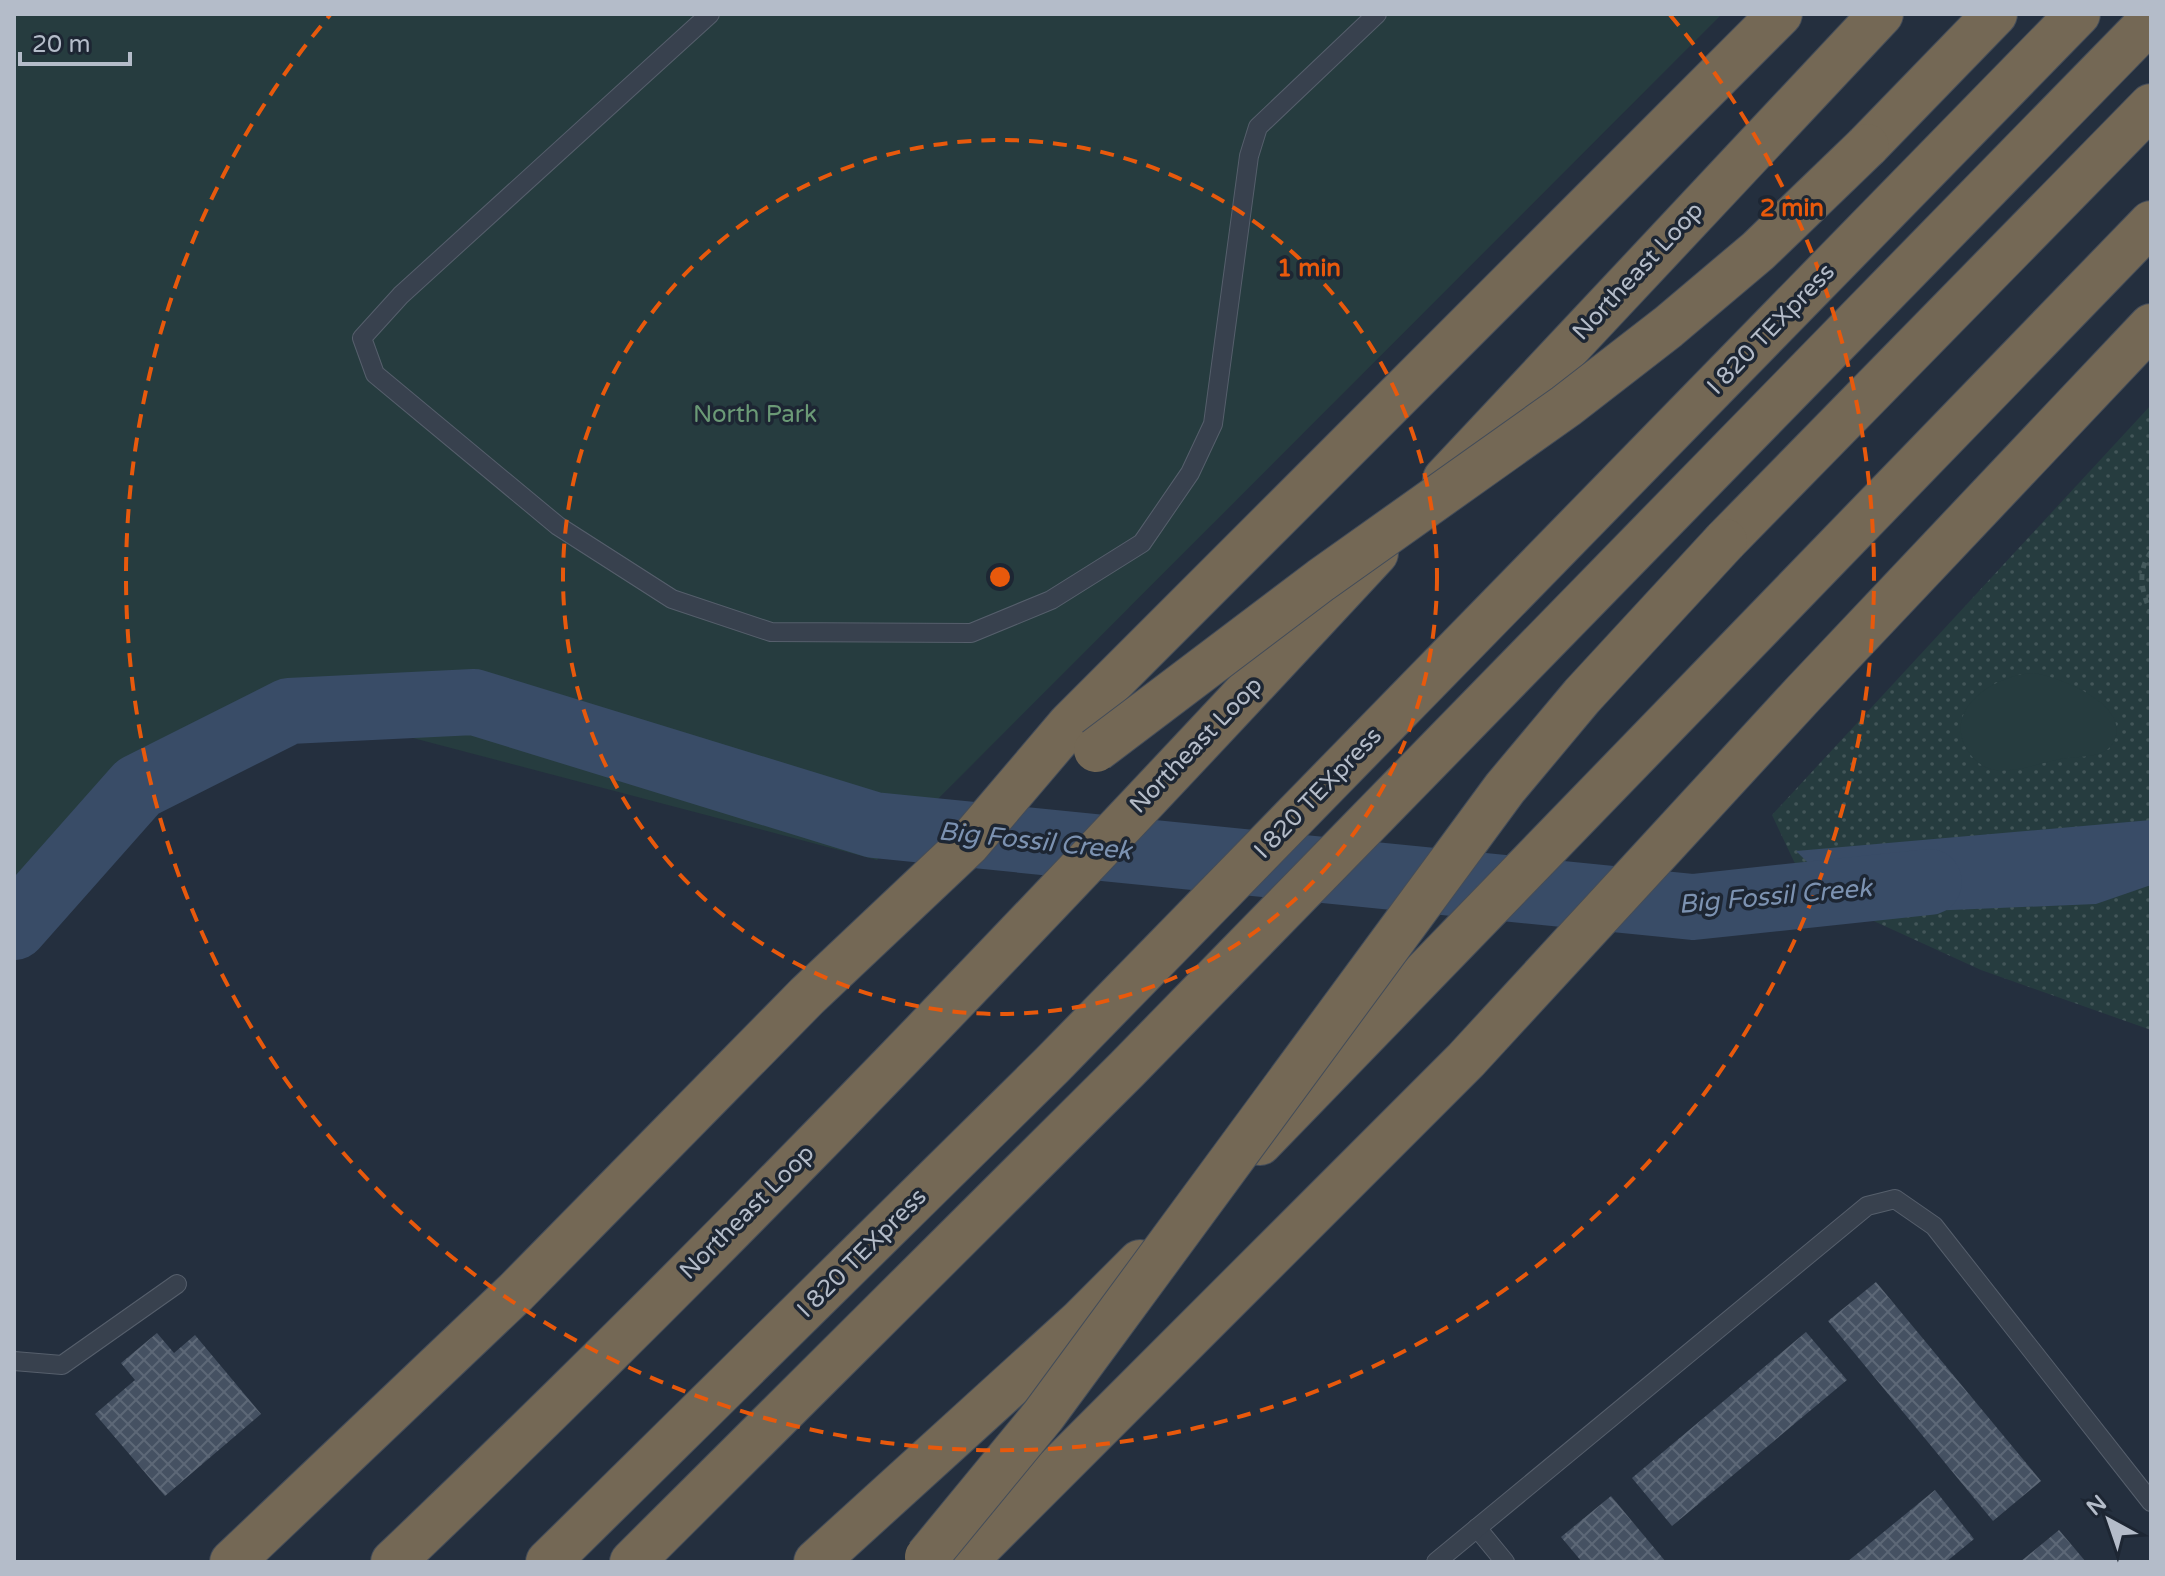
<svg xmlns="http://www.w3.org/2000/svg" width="2165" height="1576" viewBox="0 0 2165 1576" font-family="'Varela Round',sans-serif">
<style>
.grass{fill:url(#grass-dots)}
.park{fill:#263c3f}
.water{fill:#394c67}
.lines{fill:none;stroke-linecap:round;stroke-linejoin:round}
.river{stroke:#394c67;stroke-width:66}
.building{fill:url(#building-cross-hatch)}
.lane-casing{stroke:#565f6c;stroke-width:20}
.highway-casing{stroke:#434c59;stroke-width:46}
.path{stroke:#44595c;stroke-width:5;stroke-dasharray:6 6;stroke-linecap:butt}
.lane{stroke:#38414e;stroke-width:18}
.highway{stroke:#746855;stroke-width:44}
.highway-bridge-casing{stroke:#434c59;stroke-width:46;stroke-linecap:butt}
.highway-bridge{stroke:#746855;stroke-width:44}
.ring{fill:none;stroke:#e8590c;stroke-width:4;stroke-dasharray:14 10}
.labels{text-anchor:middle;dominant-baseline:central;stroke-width:7;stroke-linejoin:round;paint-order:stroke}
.street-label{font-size:24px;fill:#b4bcc9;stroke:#1d2633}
.park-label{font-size:24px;fill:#6b9a76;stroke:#1d2633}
.water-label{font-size:26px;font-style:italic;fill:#7c92b1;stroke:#1d2633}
.centre{fill:#e8590c;stroke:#1d2633;stroke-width:4}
.ring-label{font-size:24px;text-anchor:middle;font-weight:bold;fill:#e8590c;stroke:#1d2633;stroke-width:7;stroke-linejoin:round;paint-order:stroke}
</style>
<defs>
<pattern id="grass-dots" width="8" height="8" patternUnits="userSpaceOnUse" patternTransform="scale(2)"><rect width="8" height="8" fill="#263c3f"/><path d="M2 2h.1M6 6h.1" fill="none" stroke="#435659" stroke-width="1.8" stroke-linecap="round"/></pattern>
<pattern id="building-cross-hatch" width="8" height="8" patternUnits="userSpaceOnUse" patternTransform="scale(2)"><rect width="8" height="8" fill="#455162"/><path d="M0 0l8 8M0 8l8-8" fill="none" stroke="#5d6877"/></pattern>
</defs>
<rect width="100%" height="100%" fill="#242f3e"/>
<!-- grass -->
<path class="grass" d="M2151,405V1030L1981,970L1808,891L1772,815Z"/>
<!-- park -->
<g class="park">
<path d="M14,14H1722L877,860L287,705L14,899Z"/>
<path d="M2034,673C2059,677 2129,704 2115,739C2108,758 2084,756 2067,758C2044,761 2018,773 1995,770C1985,769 1976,762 1970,754C1938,711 1995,674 2034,673Z"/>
</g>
<!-- water -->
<path class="water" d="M2151,820V885L2096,904L1880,913L1847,901L1796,851Z"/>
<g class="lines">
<!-- river -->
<path class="river" d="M14,927L138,787L289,711L474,702L874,825L1693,907L1929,882"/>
</g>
<!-- building -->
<g class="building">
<path d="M1876,1282L2041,1481L1993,1521L1828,1321Z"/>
<path d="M1806,1332L1847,1380L1672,1526L1632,1478Z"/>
<path d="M157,1333L174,1353L195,1335L261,1414L165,1496L95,1414L135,1380L121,1363Z"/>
<path d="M1935,1490L1974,1539L1946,1562H1847Z"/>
<path d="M1611,1496L1666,1562H1582L1561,1537Z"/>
<path d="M2059,1530L2086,1562H2020Z"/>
</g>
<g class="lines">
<!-- lane casing -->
<g class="lane-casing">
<g id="lane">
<path d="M710,14L401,295L362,338L375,374L558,526L672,599L771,632L971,633L1051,600L1142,543L1190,473L1213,424L1249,156L1258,127L1377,14"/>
<path d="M14,1361L62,1365L177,1284"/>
<path d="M1477,1528L1505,1562"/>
<path d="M1436,1562L1867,1206L1895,1199L1934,1226L2151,1502"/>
</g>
</g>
<!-- highway casing -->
<g class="highway-casing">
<g id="highway">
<path d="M1867,146L1995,14"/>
<path d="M1445,479L1881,14"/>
<path d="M1725,541L2151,106"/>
<path d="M1260,1143L2151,223"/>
<path d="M232,1562L516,1292L807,996L968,844L1070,724L1780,14"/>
<path d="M393,1562C733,1238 1057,897 1376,553"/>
<path d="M548,1562L1052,1065L2078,14"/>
<path d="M632,1562L1127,1069L2151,20"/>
<path d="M816,1562L1081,1321L1140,1262"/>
<path d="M964,1562L1466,1060L1804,693L2151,326"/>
</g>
</g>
<!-- path -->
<path class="path" d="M2151,552C2136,573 2142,591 2151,613"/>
<!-- lane -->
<use href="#lane" class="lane"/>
<!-- highway -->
<use href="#highway" class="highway"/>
<!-- highway-bridge casing -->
<g class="highway-bridge-casing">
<g id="highway-bridge">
<path d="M1096,750L1321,580L1566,406L1668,327L1758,251L1867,146"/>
<path d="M927,1557L1043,1416L1505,788L1582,696L1725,541"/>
</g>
</g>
<!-- highway-bridge -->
<use href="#highway-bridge" class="highway-bridge"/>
</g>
<!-- distance rings -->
<g class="ring">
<circle cx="1000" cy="577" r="437"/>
<path d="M1670 15A874 874 0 1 1 330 15"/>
</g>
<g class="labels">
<!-- street labels -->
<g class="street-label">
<text transform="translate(1638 271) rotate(-47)">Northeast Loop</text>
<text transform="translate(1771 329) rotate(-46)">I 820 TEXpress</text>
<text transform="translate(1196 745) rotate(-46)">Northeast Loop</text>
<text transform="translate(1318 793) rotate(-46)">I 820 TEXpress</text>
<text transform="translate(747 1212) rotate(-45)">Northeast Loop</text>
<text transform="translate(862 1253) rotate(-45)">I 820 TEXpress</text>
</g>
<!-- park labels -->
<g class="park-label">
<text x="755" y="414">North Park</text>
</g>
<!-- water labels -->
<g class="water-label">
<text transform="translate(1035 841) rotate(6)">Big Fossil Creek</text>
<text transform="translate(1775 896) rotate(-5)">Big Fossil Creek</text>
</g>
</g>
<circle cx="1000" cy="577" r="12" class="centre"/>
<g class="ring-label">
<text x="1792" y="216">2 min</text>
<text x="1309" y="276">1 min</text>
</g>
<!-- border -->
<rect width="2165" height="1576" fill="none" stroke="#b4bcc9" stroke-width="32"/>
<!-- north arrow -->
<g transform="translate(2109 1520) rotate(320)" stroke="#1d2633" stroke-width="6" paint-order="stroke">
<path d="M0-6L14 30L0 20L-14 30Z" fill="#b4bcc9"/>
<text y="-12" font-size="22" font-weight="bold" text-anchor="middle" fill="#b4bcc9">N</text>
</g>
<!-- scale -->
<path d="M20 52v12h110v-12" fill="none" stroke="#b4bcc9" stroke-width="4"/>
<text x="32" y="52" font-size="24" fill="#b4bcc9" stroke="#1d2633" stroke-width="6" paint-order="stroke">20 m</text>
</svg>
